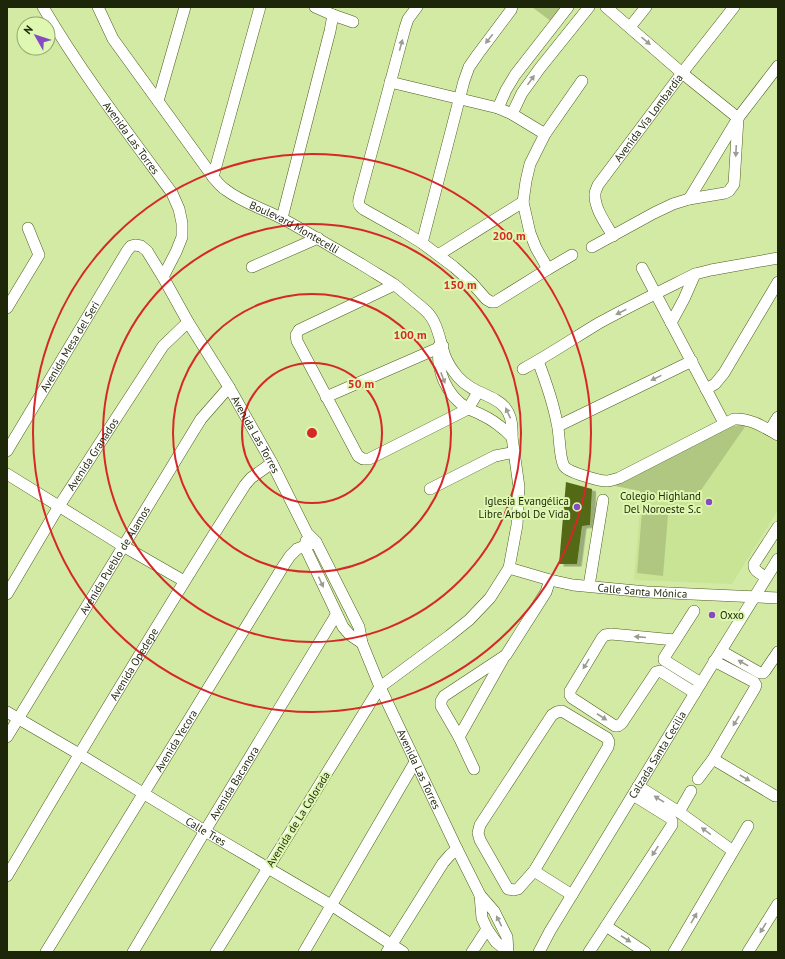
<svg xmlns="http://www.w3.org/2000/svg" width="785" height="959" viewBox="0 0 785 959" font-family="'PT Sans',sans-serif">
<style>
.built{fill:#c9e495}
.green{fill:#b0c782}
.building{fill:#536917;filter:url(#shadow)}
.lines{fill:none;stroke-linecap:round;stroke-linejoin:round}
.minor-casing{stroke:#4c5f1c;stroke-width:12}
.minor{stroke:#fff;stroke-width:11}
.oneway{fill:#9a9d91}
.ring{fill:none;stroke:#d62828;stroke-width:2}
.poi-dot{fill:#864bc2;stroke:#dff8b1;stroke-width:1.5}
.labels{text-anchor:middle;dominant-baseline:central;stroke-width:4;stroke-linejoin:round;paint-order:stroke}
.street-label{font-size:11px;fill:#1e260a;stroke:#dff8b1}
.poi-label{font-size:11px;fill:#1e260a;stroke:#dff8b1;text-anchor:end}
.centre{fill:#d62828;stroke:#dff8b1;stroke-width:2}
.ring-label{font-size:12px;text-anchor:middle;font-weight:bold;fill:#d62828;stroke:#dff8b1;stroke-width:4;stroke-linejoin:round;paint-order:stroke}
</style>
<defs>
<filter id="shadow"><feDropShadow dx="4.5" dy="2.5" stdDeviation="0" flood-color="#0004"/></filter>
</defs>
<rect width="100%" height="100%" fill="#d2eaa4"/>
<!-- built -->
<path class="built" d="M747,424L778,443V510L732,584L634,580L641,495L699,493Z"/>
<!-- green -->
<g class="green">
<path d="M532,7H563L552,22Z"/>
<path d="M747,424L699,493L641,495L640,491L615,486L727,427Z"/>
<path d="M642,512L668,515L663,576L637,573Z"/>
</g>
<!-- building -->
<path class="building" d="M566,482L592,489L590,525L582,526L577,564H559Z"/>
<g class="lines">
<!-- minor casing -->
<g class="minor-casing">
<g id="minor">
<path id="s1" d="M43,7C81,72 127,132 172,193L179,209L182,223V237L176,252L163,277"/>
<path id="s2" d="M98,7L113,39L213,177C217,182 221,187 226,190C243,203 264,209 283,219C309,233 335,249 361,264C372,271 384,278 395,285C401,290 407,295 413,300C418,304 423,308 427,312C438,323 440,342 445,356C448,364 453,371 458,377C480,402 515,391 512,437L519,487L517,525L509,568L490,598L469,620L449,636L380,687L216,952"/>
<path d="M315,7L333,15L353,22"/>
<path d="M417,7L408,19L405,28L359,199C358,204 359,206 363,209L404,232L422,243L454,267L472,283L486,299L491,302H495L548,269L572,255"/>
<path d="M630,27L646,7"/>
<path d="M390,82L498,108L512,114L545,134"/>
<path d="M158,101L185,7"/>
<path d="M498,108L506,90L515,75L568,7"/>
<path d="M512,114L522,93L540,68L589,7"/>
<path d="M213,177L260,7"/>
<path d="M689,199L738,118L778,66"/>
<path d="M282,218L330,31L333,15"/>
<path id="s3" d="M613,236C606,224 594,208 595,194C595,191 597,188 598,185L682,73L734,7"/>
<path d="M422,243L464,81L469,67L478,54L511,10L512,7"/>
<path d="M592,247L654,213L673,204L689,199L725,193L729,191L734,184L738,118L682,73L606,7"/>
<path d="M438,255L523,202"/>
<path d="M252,267L318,238"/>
<path d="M642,268L724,423"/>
<path d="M548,269L536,248L530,233L523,202L526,181L530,164L545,134L582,81"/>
<path d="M394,285L299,330L296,335L297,341L358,456L363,459H369L468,409L478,392"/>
<path d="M7,308L39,255L28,228"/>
<path d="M671,323L684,299L695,274"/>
<path d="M439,346C436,370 446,395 467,408C472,411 477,412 482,415C493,420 503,428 512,437"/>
<path d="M538,361C546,382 553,402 557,423C560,434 559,458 564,466C567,472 599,481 607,481C611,481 615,479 619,478L734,419C750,418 764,427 778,435"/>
<path d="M523,369C549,355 574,338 599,323C630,306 663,290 695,274L711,270L778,258"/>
<path d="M706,389L715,384L724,373L778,282"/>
<path d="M326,397L443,346"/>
<path d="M558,426L692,361"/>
<path d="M770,430L778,417"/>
<path id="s4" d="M7,451L127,251L131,246L135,245L141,246L147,251L163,277L188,322L229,387L272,463L307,533L316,542L359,627L362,643L380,687L457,849L480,895L494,911L507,937L508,952"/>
<path d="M7,474L123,546L184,581"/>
<path d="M430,489L495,456L515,452"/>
<path d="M306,541L305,547L343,627L350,635L362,643"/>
<path id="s5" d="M509,568L550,580L573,585L647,592L778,598"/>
<path d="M766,577C761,574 753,571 754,564L778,527"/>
<path d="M589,586L603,500"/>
<path id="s6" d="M7,594L59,506L163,346L188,322"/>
<path d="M694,611L664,658V660L701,683"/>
<path d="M675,640L611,634L605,635L602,638L570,691V695L572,698L615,726H618L622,723L656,672L660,671L695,693"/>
<path d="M721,651L760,673H763L765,671L778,652"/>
<path d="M562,711L607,738L609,742L608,747L534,871L518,889L514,890L508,889L480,840L478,833L480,825L552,715L557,712Z"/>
<path id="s7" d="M7,712L79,754L205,831L331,905L403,952"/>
<path id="s8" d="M7,737L193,432L201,419L229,387"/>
<path d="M459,737L504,657"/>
<path d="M713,759L775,796H778"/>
<path d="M474,769L459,737L441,706V701L444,696L506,655L546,592L550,580"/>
<path d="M698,779L713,759L755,688L756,685L754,682L714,661"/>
<path d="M638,786L679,812L733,851"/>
<path d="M679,812L691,791"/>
<path d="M534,871L572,895"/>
<path id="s9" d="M7,876C85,744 163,614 245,485L251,478L272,463"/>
<path d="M480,895L482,918L487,929L496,942L508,952"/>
<path d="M606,926L645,952"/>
<path id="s10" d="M46,952L284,565L290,556L297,549L316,542"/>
<path id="s11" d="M133,952L205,831L336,615"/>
<path d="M304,952L415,762"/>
<path d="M387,952L443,863L450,855L457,849"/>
<path d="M472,952L487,929"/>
<path id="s12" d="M539,952L550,931L701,683L778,559"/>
<path d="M589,952L672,825V821L670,818L633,795"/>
<path d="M674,952L748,826"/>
<path d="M748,952L778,904"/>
</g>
</g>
<!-- minor -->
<use href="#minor" class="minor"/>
</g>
<!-- one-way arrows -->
<defs><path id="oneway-solid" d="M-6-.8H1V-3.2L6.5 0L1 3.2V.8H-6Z"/></defs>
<g class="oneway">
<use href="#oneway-solid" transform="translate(489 39) rotate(128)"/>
<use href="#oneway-solid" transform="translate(646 41) rotate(41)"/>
<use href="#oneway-solid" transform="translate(401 45) rotate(-75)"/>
<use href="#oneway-solid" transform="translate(531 80) rotate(-54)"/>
<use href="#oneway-solid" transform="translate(736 151) rotate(93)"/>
<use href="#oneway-solid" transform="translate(621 312) rotate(153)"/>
<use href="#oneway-solid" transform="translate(443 378) rotate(69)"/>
<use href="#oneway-solid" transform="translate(656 378) rotate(154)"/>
<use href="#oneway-solid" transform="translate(508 413) rotate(-115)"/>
<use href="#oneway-solid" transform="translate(321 582) rotate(65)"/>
<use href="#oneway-solid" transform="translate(640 637) rotate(-175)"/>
<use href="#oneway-solid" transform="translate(743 663) rotate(-151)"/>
<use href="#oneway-solid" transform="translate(586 664) rotate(121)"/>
<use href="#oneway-solid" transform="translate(602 717) rotate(33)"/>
<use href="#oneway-solid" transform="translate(736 721) rotate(121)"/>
<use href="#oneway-solid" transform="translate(745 778) rotate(30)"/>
<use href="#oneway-solid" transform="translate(659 799) rotate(-148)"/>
<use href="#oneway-solid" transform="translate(706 831) rotate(-144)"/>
<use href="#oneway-solid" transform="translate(655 851) rotate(123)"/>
<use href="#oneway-solid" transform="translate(694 918) rotate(-60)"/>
<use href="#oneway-solid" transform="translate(499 921) rotate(-117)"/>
<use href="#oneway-solid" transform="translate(763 928) rotate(122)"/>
<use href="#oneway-solid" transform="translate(626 939) rotate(33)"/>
</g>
<!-- distance rings -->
<g class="ring">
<circle cx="312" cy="433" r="70"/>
<circle cx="312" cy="433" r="139"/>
<circle cx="312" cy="433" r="209"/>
<circle cx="312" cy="433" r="279"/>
</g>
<!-- markers -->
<g class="poi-dot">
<circle cx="709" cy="502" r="4"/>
<circle cx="577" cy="507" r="4"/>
<circle cx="712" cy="615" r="4"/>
</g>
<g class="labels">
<!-- street labels -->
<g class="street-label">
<text stroke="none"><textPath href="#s3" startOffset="140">Avenida Vía Lombardia</textPath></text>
<text stroke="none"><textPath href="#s1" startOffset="158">Avenida Las Torres</textPath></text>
<text stroke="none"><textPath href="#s2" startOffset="302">Boulevard Montecelli</textPath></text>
<text stroke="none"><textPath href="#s4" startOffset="122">Avenida Mesa del Seri</textPath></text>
<text stroke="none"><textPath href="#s4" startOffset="471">Avenida Las Torres</textPath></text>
<text stroke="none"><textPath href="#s6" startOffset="164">Avenida Granados</textPath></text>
<text stroke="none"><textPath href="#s8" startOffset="207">Avenida Pueblo de Alamos</textPath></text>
<text stroke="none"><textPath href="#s5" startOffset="136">Calle Santa Mónica</textPath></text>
<text stroke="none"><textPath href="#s9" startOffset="247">Avenida Opedepe</textPath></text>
<text stroke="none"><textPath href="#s10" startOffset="248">Avenida Yecora</textPath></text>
<text stroke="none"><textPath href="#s12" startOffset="230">Calzada Santa Cecilia</textPath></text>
<text stroke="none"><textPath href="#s4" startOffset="845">Avenida Las Torres</textPath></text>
<text stroke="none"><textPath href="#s11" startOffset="197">Avenida Bacanora</textPath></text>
<text transform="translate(298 819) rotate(-58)">Avenida de La Colorada</text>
<text stroke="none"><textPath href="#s7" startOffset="232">Calle Tres</textPath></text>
</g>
<!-- poi labels -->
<g class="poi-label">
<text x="701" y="496">Colegio Highland<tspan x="701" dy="13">Del Noroeste S.c</tspan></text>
<text x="569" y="501">Iglesia Evangélica<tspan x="569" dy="13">Libre Arbol De Vida</tspan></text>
<text x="720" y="615" text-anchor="start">Oxxo</text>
</g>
</g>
<circle cx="312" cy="433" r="6" class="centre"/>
<g class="ring-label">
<text x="509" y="240">200 m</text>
<text x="460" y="289">150 m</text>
<text x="410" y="339">100 m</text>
<text x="361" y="388">50 m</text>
</g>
<!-- border -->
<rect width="785" height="959" fill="none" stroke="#1e260a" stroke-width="16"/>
<!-- north arrow -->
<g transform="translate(36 36) rotate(309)"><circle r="19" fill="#dff8b1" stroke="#92a46e"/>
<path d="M0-3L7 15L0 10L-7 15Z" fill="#864bc2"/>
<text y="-6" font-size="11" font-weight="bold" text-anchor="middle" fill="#1e260a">N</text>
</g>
</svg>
